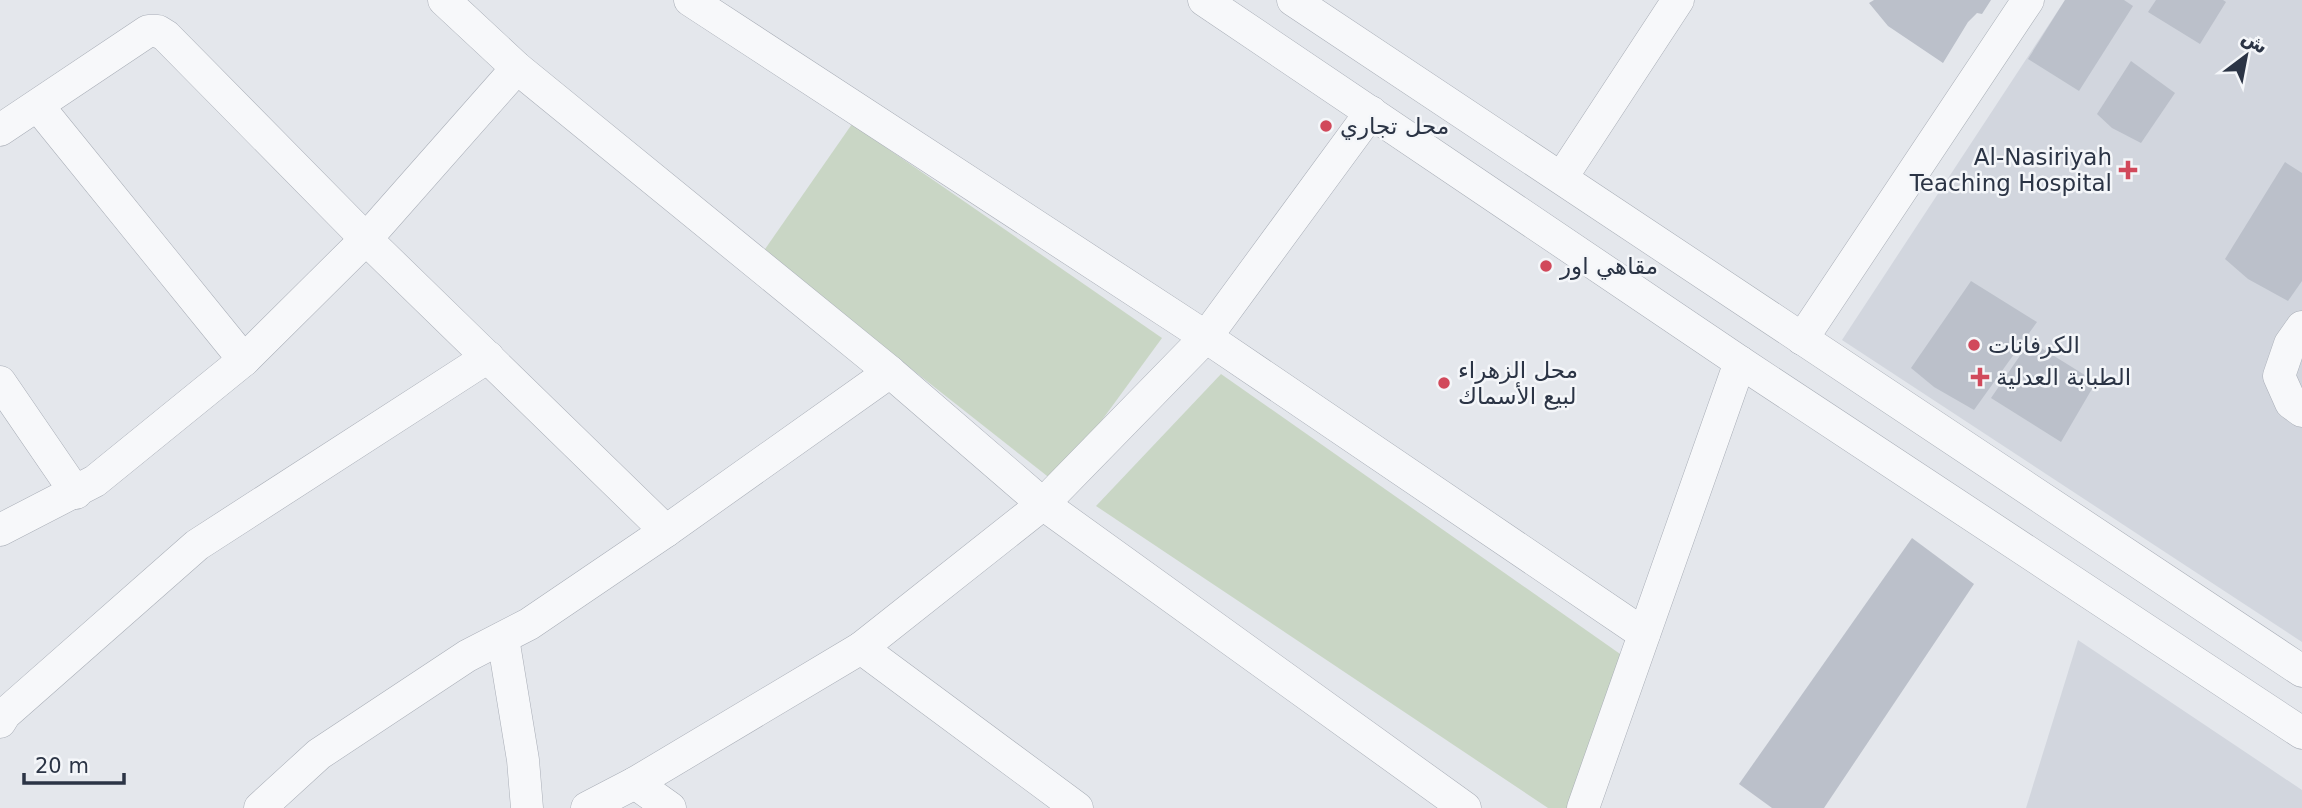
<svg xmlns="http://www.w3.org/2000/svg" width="2302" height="808" viewBox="0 0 2302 808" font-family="'DejaVu Sans',Cairo,sans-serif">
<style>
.built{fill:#d2d6de}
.green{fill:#c9d6c5}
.building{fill:#bbc0ca}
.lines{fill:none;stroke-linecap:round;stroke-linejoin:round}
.minor-casing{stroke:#a9aeb7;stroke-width:33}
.minor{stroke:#f7f8fa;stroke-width:32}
.poi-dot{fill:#d1495b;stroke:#f4f6f9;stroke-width:2.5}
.labels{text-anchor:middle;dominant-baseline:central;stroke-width:5;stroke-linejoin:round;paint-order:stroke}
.poi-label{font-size:23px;fill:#2b3445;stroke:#f4f6f9;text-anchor:start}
</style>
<rect width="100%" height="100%" fill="#e4e7ec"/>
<!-- built -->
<g class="built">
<path d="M2065,0H2302V642L1842,340Z"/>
<path d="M2078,640L2302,790V808H2026Z"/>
</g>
<!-- green -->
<g class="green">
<path d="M852,124L1162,338L1056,483L763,252Z"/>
<path d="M1221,374L1623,656L1581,808H1548L1096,506Z"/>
</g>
<!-- building -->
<g class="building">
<path d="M1874,0H1991L1982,14L1977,13L1968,22L1943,63L1888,26L1869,3Z"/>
<path d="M2065,0H2124L2133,6L2079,91L2028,59Z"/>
<path d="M2156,0H2223L2226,2L2200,44L2148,12Z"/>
<path d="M2131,61L2175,93L2141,143L2112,128L2097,114Z"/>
<path d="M2285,162L2302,173V281L2288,301L2248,279L2225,259Z"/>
<path d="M1971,281L2037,322L1974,410L1934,387L1911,368Z"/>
<path d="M2030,341L2096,382L2061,442L1991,398Z"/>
<path d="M1912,538L1974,584L1824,808H1772L1739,784Z"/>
</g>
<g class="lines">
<!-- minor casing -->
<g class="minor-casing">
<g id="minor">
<path d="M444,0L517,68L890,372L1043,504L1465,808"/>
<path d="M690,0L1206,337L1644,634"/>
<path d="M1204,0L1740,362L2302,733"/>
<path d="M1293,0L2302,671"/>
<path d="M38,106L244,360"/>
<path d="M0,130L148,31H158L166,36L366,239L666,531"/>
<path d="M1562,177L1678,0"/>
<path d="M2302,327L2290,344L2279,376L2291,403L2302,411"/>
<path d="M1802,339L2028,0"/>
<path d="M0,382L76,493"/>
<path d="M0,530L95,481L244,360L366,239L517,68"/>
<path d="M503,638L523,760L527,808"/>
<path d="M861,648L1077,808"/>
<path d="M0,722L5,714L197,545L488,357"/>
<path d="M635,783L670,808"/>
<path d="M260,808L319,754L467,656L529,624L666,531L890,372"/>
<path d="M587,808L635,783L861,648L1043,504L1206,337L1371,112"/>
<path d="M1583,808L1740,362"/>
</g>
</g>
<!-- minor -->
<use href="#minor" class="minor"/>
</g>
<!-- markers -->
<g class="poi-dot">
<circle cx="1326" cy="126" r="7"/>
<path d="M2124.5 159.5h7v7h7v7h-7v7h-7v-7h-7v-7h7z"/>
<circle cx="1546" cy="266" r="7"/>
<circle cx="1974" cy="345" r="7"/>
<path d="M1976.5 366.5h7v7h7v7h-7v7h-7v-7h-7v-7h7z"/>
<circle cx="1444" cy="383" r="7"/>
</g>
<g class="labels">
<!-- poi labels -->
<g class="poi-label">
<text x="1340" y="126">محل تجاري</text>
<text x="2112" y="157" text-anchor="end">Al-Nasiriyah<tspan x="2112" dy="26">Teaching Hospital</tspan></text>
<text x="1560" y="266">مقاهي اور</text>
<text x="1988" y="345">الكرفانات</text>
<text x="1458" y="370">محل الزهراء<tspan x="1458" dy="26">لبيع الأسماك</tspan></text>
<text x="1996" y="377">الطبابة العدلية</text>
</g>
</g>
<!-- north arrow -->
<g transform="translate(2246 56) rotate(32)" stroke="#f4f6f9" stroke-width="5" paint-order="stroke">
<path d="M0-5L12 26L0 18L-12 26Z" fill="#2b3445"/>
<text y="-10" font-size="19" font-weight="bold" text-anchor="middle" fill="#2b3445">ش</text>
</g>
<!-- scale -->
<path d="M24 773v10h100v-10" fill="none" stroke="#2b3445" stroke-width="3.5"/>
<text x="35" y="773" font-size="21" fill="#2b3445" stroke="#f4f6f9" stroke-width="5" paint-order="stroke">20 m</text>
</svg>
